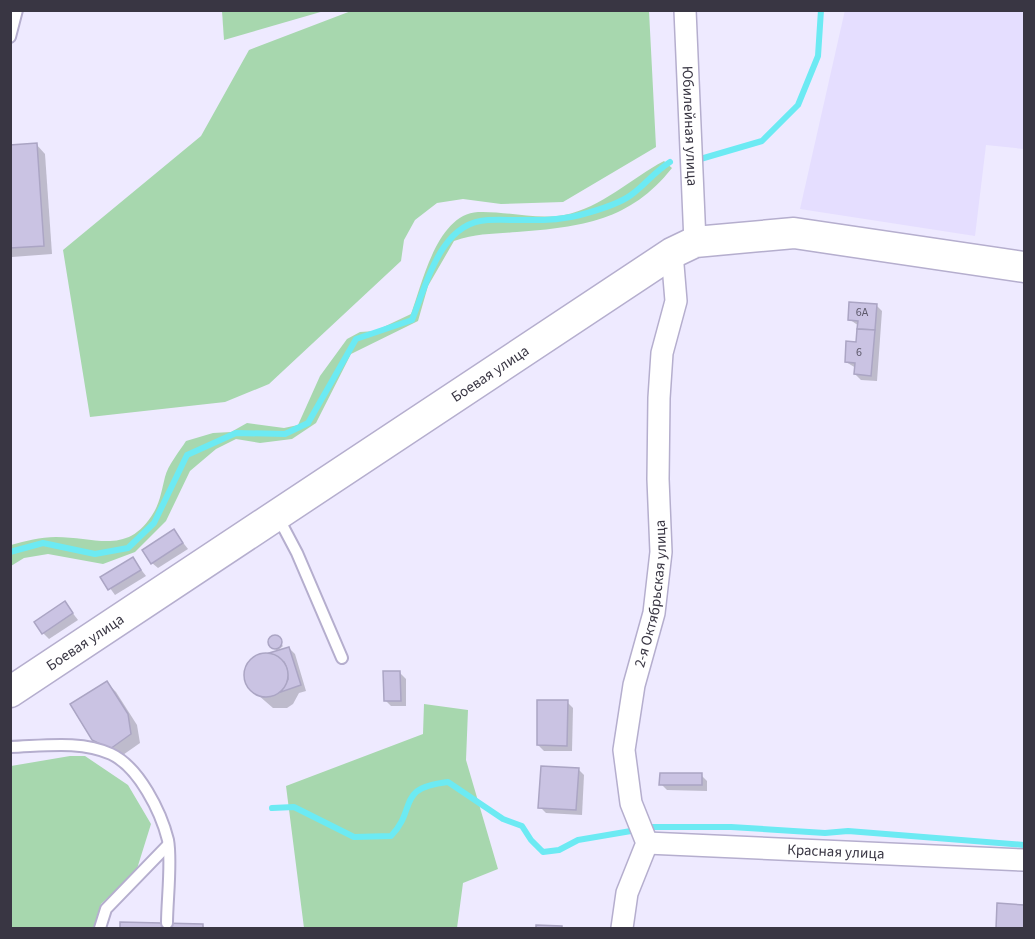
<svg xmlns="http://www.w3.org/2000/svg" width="1035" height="939" viewBox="0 0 1035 939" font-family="'Source Sans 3',sans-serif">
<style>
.built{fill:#e5deff}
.green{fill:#a7d7ae}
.shadow{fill:#0003}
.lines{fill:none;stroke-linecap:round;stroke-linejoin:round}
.stream{stroke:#6ceaf3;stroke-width:6}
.building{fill:#cac3e3;stroke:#aba5c4;stroke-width:1.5}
.lane-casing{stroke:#b5aece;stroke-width:14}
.street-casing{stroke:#b5aece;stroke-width:24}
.secondary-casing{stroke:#b5aece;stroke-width:33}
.lane{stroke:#fff;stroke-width:10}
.street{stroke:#fff;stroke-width:21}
.secondary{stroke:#fff;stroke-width:30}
.labels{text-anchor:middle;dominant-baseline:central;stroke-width:4.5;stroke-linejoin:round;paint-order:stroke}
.number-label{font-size:12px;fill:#5d596b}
.street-label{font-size:15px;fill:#393643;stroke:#fbfbfb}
</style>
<rect width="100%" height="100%" fill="#eeeaff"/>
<!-- built -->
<path class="built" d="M845,10L1024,11V149L986,145L975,236L800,209Z"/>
<!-- green -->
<g class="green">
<path d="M222,11V10L324,11L224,40Z"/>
<path d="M351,11H649L656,147L563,202L501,204L463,199L437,203L415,220L404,240L401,261L269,384L225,402L90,417L63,250L201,136L249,50Z"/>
<path d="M664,161L672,168C630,221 582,227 517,232C493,234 478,233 454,241L428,286L418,321L351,354L316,423L292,439L260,443L236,439L216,449L190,471L166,521L135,552L103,564L48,554L24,558L11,566V545C26,541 40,537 56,537C97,537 128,556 154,512C160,502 162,489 165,477C168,465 179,452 186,441L213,433L231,432L247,423L284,428L298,425L320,376L347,339L360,332L375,331L411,314C422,284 437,214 478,212C507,211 535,220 564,215C602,208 631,178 664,161Z"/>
<path d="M424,704L468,710L466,760L498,869L463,883L457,928H304L286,786L423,734Z"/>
<path d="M70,756H85L128,785L151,824L136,872L101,904L94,928H11V766Z"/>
</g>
<!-- shadow -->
<g class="shadow">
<path d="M36,144L45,154L52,254L12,257L10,146Z"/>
<path d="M876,305L882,311L877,381L861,380L855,374L856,368L846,362L858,344L859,326L849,319Z"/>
<path d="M174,531L188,549L158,568L152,563Z"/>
<path d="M133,559L146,576L115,595L102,577Z"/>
<path d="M65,603L78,620L49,639L43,633Z"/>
<path d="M274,637L283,646L277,651L270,642Z"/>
<path d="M289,648L295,654L306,691L299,693L293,704L287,708H273L250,688L246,682L248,665L255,657Z"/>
<path d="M400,673L406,679V706H391L385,700Z"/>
<path d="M107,683L116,692L137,725L140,743L120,757L103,749L94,739Z"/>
<path d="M567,702L573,708L572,751H544L538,745Z"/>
<path d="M578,769L584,775L582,815L546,813L540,807Z"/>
<path d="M701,775L707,781V791L667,790L661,784Z"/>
<path d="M999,905L1024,906V928H999Z"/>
<path d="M122,924L202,925L205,928H122Z"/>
</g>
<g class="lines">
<!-- stream -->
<g class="stream">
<path d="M697,160L762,141L798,105L818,56L821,10"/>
<path d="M10,552L43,543L95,554L128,548L154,523L187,455L236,433L285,434L308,423L356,339L412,320C427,284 440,222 488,220C520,219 548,223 580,215C595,211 619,204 631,195C646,184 653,173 670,162"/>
<path d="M272,808L294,807L354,837L391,836C418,808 395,788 448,782L503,819L522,826L531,840L543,852L559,850L578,840L631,831"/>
<path d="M653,827H731L825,833L848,831L1024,845"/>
</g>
</g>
<!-- building -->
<g class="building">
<path d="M37,143L44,246L10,248V145Z"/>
<path d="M849,302L877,304L875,330L857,329L858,321L848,320Z"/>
<path d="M857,329L875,330L871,376L854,374L855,363L845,362L846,341L856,342Z"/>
<path d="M174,529L183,543L151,564L142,550Z"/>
<path d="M133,557L141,570L108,590L100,577Z"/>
<path d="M65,601L73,613L42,634L34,622Z"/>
<circle cx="275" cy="642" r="7"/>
<path d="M289,647L301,685L281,692L288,679L287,669L284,662L269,653Z"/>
<circle cx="266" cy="675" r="22"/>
<path d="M383,671H400L401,701H384Z"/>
<path d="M107,681L128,714L131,734L110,749L92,740L70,704Z"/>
<path d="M537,700H568L567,746L537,745Z"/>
<path d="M541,766L579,768L576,810L538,808Z"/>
<path d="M660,773H702V785H659Z"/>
<path d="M997,903L1024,905V928H996Z"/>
<path d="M120,922L203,924V928H120Z"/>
<path d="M536,925L562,926V928H536Z"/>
</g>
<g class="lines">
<!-- lane casing -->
<g class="lane-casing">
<g id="lane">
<path d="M10,37L17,10"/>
<path d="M278,517L297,553L342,658"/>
<path d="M10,747C43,746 81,740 111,754C139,767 161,812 168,840C172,861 167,901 167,923"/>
<path d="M100,928L106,909L168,845"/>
</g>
</g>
<!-- street casing -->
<g class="street-casing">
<g id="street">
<path id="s1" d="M685,10L695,242"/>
<path id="s2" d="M647,843L1024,860"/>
<path id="s3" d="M622,928L627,893L647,843L631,803L624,750L634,685L654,613L661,552L658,479L659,398L662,353L676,301L672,253"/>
</g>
</g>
<!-- secondary casing -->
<g class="secondary-casing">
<g id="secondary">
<path id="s4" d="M10,692L672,253L695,242L794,233L1024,267"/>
</g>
</g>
<!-- lane -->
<use href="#lane" class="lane"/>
<!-- street -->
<use href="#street" class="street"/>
<!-- secondary -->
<use href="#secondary" class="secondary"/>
</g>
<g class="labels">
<!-- number labels -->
<g class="number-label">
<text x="862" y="312">6А</text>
<text x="859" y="352">6</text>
</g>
<!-- street labels -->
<g class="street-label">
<text stroke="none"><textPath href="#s1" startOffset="116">Юбилейная улица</textPath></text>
<text stroke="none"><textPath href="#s4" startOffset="576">Боевая улица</textPath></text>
<text stroke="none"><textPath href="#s3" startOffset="345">2-я Октябрьская улица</textPath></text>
<text stroke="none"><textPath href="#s4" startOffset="90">Боевая улица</textPath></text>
<text stroke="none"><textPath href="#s2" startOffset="189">Красная улица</textPath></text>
</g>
</g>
<!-- border -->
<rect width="1035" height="939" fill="none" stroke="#393643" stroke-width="24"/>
</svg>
